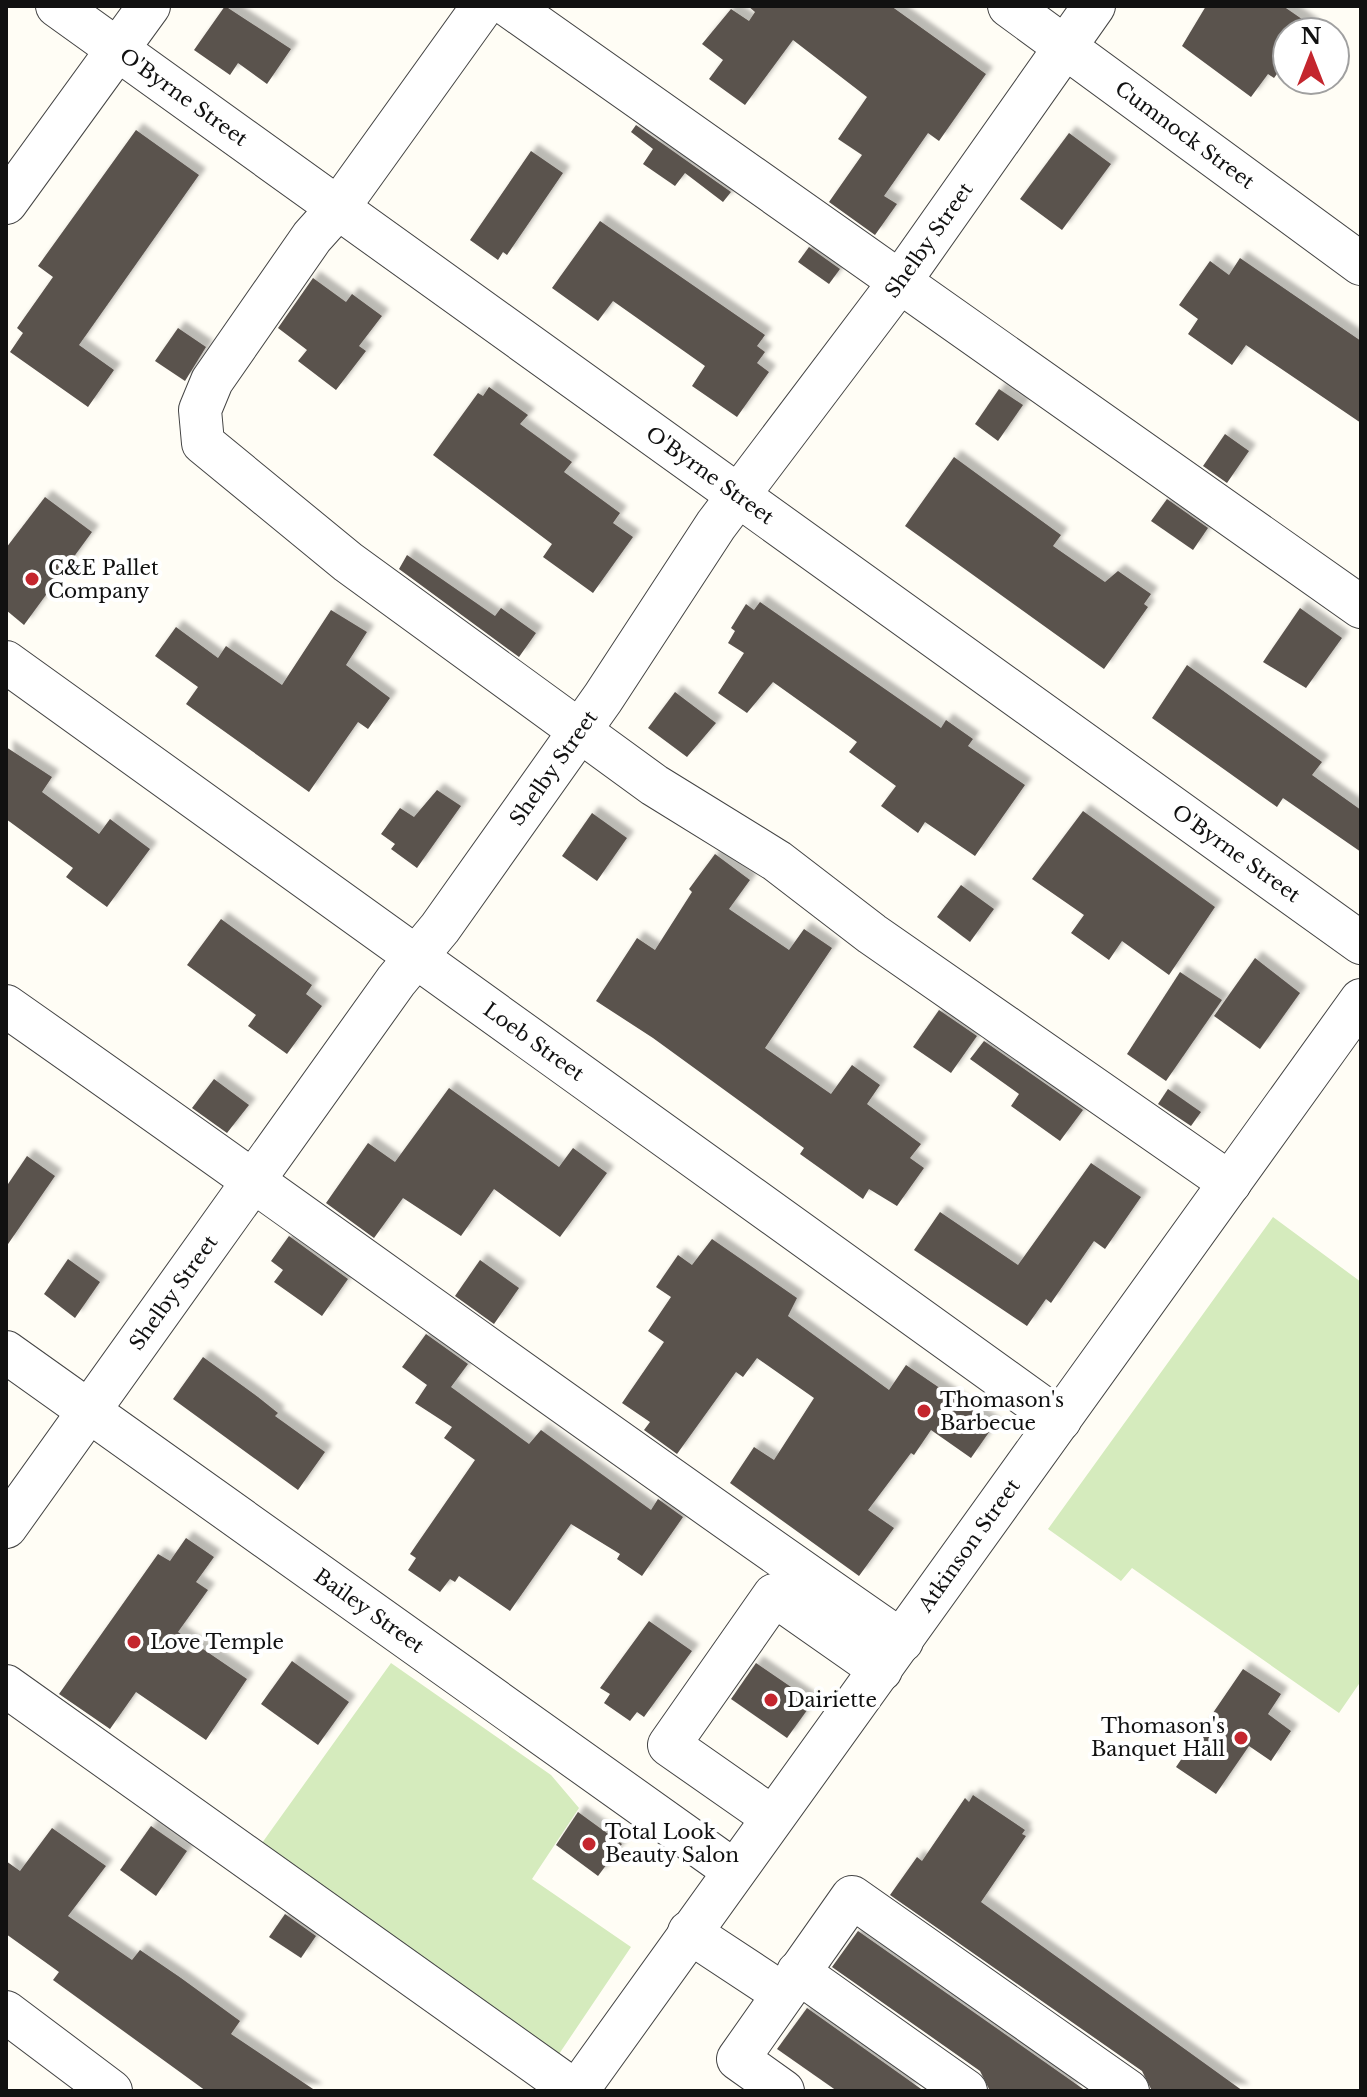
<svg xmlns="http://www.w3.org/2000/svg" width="1367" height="2097" viewBox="0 0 1367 2097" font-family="'Libre Baskerville',serif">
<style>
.green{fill:#d5ebbd}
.building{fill:#5a524d;filter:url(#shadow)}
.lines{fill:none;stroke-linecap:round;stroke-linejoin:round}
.minor-casing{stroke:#444;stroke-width:44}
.minor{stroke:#fff;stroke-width:42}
.poi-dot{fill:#c4262e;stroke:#fff;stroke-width:3}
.labels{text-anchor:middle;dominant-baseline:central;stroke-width:8;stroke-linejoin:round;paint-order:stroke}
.street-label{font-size:20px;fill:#111;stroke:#fff}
.poi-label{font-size:20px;fill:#111;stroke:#fff;text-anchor:start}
</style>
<defs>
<filter id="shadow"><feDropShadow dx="7" dy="-7" stdDeviation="2" flood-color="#0004"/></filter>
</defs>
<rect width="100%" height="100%" fill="#fffdf5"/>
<!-- green -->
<g class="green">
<path d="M1273,1217L1361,1282V1681L1339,1713L1132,1568L1121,1581L1048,1529Z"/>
<path d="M391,1663L551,1775L579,1808L532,1879L631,1947L557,2057L262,1843Z"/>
</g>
<!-- building -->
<g class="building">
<path d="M225,6L291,49L267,84L238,63L230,75L194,50Z"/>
<path d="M748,6H891L986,74L939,141L928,133L884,196L897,204L875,235L829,202L862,155L838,139L867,97L793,40L745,105L709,79L723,60L702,44L731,9L749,21L755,12Z"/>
<path d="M1206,6H1283L1312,26L1307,32H1287V60L1274,78L1268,74L1251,97L1182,46Z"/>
<path d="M636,125L731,192L723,202L685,173L675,186L643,164L653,149L631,132Z"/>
<path d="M136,130L199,175L79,345L114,370L88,407L10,352L23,333L17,328L53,277L38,266Z"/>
<path d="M1069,133L1111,164L1062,230L1020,199Z"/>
<path d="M531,151L563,173L507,255L503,252L498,260L470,240Z"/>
<path d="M600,221L765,335L757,346L765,352L757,363L769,372L737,417L692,386L705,366L613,301L598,321L552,288Z"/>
<path d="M809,247L840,269L829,284L798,262Z"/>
<path d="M1240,258L1361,341V423L1246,345L1232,365L1188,334L1198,319L1179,305L1210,261L1229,275Z"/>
<path d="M313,278L346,302L352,294L382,316L359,346L366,351L336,390L298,361L307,350L278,328Z"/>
<path d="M178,328L206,347L185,381L155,361Z"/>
<path d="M489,387L528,415L520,424L572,462L564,472L620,513L613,523L633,537L593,593L543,557L552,544L433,455L478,393L483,396Z"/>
<path d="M999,389L1023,405L998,441L975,424Z"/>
<path d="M1225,434L1249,451L1227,483L1203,466Z"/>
<path d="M954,457L1061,535L1053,546L1105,582L1118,571L1151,594L1144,604L1148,607L1104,669L905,526Z"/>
<path d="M45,497L92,532L24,625L6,610V548Z"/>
<path d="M1167,499L1208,528L1193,550L1151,521Z"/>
<path d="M407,555L495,616L501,608L536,633L519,657L399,569Z"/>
<path d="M760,602L941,728L946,720L973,739L968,746L1025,785L975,856L925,822L918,833L881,806L896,786L849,752L857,742L773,682L747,713L718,693L744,653L728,643L735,631L731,628L746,604L754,610Z"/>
<path d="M1300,608L1342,638L1306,688L1263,662Z"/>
<path d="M331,610L367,632L346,665L390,698L368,729L358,722L309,792L186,704L198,687L155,656L176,627L218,658L226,646L282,685Z"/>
<path d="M1187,665L1322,762L1312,775L1361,810V852L1283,798L1277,807L1152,718Z"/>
<path d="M675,692L716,723L687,757L648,728Z"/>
<path d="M6,747L52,777L42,792L99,834L110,819L150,849L107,907L66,877L73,868L6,819Z"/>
<path d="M437,790L461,806L417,868L391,849L395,844L381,834L400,808L414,817Z"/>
<path d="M1083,811L1215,907L1169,975L1122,941L1109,960L1071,933L1084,915L1032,879Z"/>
<path d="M592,813L627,838L597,881L562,856Z"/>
<path d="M715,854L750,880L729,909L789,950L804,929L832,948L765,1048L831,1094L852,1065L880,1085L867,1104L921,1144L910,1158L924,1168L897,1206L869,1189L863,1199L800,1154L804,1148L653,1038L596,1001L637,938L655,950L692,892L689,889Z"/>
<path d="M961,885L994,909L970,942L937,917Z"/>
<path d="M221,919L312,985L306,994L322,1006L287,1054L248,1026L256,1015L187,965Z"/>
<path d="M1255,958L1300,993L1260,1049L1214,1016Z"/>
<path d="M1180,972L1222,1000L1166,1081L1127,1054Z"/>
<path d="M939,1010L977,1036L951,1073L913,1047Z"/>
<path d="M984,1041L1083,1110L1060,1141L1011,1106L1019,1094L970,1059Z"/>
<path d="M214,1079L249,1105L227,1133L192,1108Z"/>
<path d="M449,1088L559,1167L573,1148L607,1173L560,1237L494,1189L461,1236L403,1198L374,1238L326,1203L368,1143L395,1162Z"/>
<path d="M1168,1089L1201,1112L1191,1126L1158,1104Z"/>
<path d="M27,1156L55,1176L6,1247V1187Z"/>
<path d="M1091,1163L1141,1197L1105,1249L1094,1241L1051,1303L1046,1299L1027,1326L914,1250L940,1212L1018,1265Z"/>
<path d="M289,1236L348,1279L322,1316L274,1282L283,1270L271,1261Z"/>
<path d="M712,1239L797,1298L788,1316L889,1390L906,1365L994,1425L971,1458L931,1430L914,1455L911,1453L868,1510L894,1528L859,1576L730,1483L754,1447L774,1460L814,1398L757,1358L743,1377L736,1372L677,1454L644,1430L650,1422L622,1403L664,1342L648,1331L671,1297L656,1287L678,1255L692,1265Z"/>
<path d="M68,1259L100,1282L75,1318L44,1294Z"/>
<path d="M480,1260L519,1288L494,1324L455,1296Z"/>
<path d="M426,1334L468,1364L451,1387L529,1444L541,1430L651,1510L658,1499L683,1517L642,1576L617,1559L620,1554L571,1524L510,1611L459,1576L455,1582L450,1579L440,1592L408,1570L416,1558L410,1554L475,1460L444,1438L452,1427L415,1403L427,1385L402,1367Z"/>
<path d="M203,1357L258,1397L278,1413L275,1416L325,1452L298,1490L173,1399Z"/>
<path d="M186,1538L214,1557L196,1582L208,1590L178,1632L247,1679L206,1740L136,1692L110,1729L59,1694L158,1554L170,1561Z"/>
<path d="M649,1621L692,1651L644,1717L637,1712L630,1721L604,1703L610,1694L600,1688Z"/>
<path d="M292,1661L349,1702L318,1745L261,1704Z"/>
<path d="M756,1663L813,1702L787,1738L731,1699Z"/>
<path d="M1243,1669L1281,1694L1268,1714L1291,1731L1271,1761L1249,1746L1216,1794L1176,1767Z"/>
<path d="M973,1795L1025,1830L1022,1834L1026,1836L981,1902L1243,2091H1152L1142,2071L890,1895L917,1857L922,1861L965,1798L969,1802Z"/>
<path d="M578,1812L622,1844L598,1876L556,1845Z"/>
<path d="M151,1826L187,1851L156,1896L120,1870Z"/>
<path d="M52,1828L106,1866L68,1916L132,1960L140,1950L181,1978L240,2021L231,2034L316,2091H206L53,1980L59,1972L6,1934V1861L20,1871Z"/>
<path d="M285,1914L316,1936L301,1958L269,1937Z"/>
<path d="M858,1931L1086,2091H990L980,2071L832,1967Z"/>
<path d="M807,2008L924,2091H837L777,2049Z"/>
</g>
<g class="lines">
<!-- minor casing -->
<g class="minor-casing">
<g id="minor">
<path id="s1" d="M57,6L1361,943"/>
<path d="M483,6L338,208L312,237L212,381L200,410L203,443L348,562L654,785L777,861L872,934L1230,1183"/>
<path d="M509,6L1361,607"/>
<path id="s2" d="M1009,6L1361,264"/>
<path d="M6,203L149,6"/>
<path id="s3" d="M6,662L1060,1420"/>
<path d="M6,1006C306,1216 601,1433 902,1641"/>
<path id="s4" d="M6,1352L733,1870"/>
<path id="s5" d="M6,1527L396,981L440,928L603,698L716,525L901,280L1094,6"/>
<path d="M6,1686L575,2091"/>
<path d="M772,1817L669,1745L774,1595L881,1670"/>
<path d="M689,1932L783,1994"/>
<path d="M798,1972L966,2091"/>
<path d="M6,2012L111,2091"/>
<path id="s6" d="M577,2091L1361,1000"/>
<path d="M783,2091L738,2059L852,1897L1128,2091"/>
</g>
</g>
<!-- minor -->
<use href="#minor" class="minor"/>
</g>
<!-- markers -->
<g class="poi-dot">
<circle cx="32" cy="579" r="8"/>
<circle cx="924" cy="1411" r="8"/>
<circle cx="134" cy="1642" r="8"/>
<circle cx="771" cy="1700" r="8"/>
<circle cx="1241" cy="1738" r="8"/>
<circle cx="589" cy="1844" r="8"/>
</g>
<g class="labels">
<!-- street labels -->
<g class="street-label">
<text stroke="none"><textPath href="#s1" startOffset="156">O'Byrne Street</textPath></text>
<text stroke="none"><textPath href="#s2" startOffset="218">Cumnock Street</textPath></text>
<text stroke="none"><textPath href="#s5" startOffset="1584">Shelby Street</textPath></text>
<text stroke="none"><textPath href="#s1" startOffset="804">O'Byrne Street</textPath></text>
<text stroke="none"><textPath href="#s5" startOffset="936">Shelby Street</textPath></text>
<text stroke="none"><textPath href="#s1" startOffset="1452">O'Byrne Street</textPath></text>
<text stroke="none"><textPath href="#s3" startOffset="650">Loeb Street</textPath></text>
<text stroke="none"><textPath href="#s5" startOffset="288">Shelby Street</textPath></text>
<text stroke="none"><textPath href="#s6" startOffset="672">Atkinson Street</textPath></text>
<text stroke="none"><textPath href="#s4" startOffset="446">Bailey Street</textPath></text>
</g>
<!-- poi labels -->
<g class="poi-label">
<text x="48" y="568">C&amp;E Pallet<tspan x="48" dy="23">Company</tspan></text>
<text x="940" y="1400">Thomason's<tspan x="940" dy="23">Barbecue</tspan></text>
<text x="150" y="1642">Love Temple</text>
<text x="787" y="1700">Dairiette</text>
<text x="1225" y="1726" text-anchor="end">Thomason's<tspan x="1225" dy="23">Banquet Hall</tspan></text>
<text x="605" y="1832">Total Look<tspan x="605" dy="23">Beauty Salon</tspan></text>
</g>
</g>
<!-- border -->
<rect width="1367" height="2097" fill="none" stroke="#111111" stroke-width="16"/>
<!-- north arrow -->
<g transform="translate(1311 56)"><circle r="38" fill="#ffffff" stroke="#a0a0a0" stroke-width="2"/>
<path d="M0-6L14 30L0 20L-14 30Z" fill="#c4262e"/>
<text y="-12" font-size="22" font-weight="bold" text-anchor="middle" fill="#111111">N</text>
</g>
</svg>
